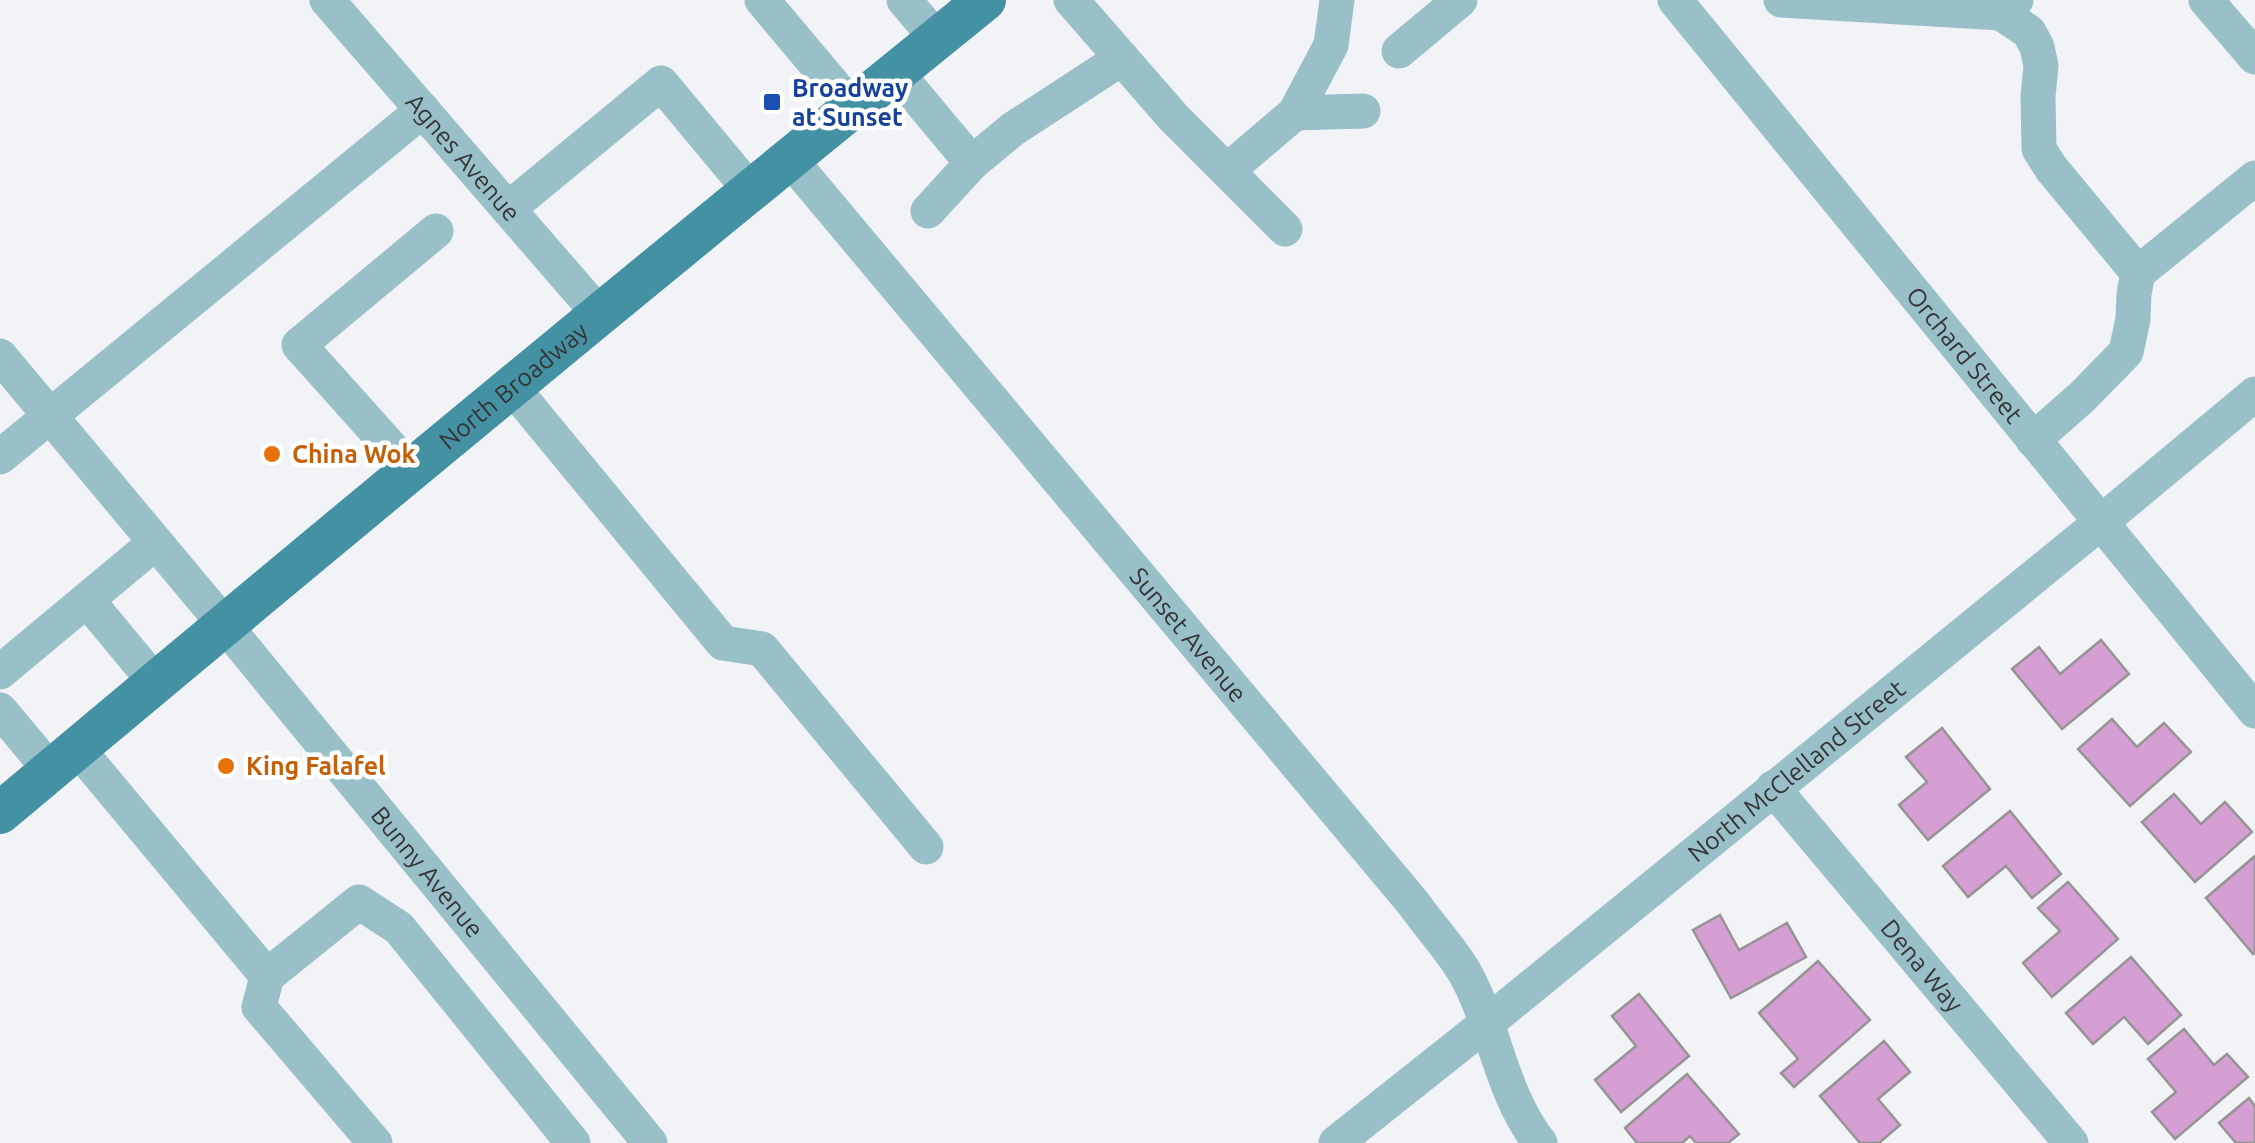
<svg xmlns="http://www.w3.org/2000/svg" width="2255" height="1143" viewBox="0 0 2255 1143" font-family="Ubuntu,sans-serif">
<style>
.building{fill:#d69fd3;stroke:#969395;stroke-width:2.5}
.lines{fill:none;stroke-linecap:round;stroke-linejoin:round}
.minor{stroke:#99bfc9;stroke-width:35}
.major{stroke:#4491a4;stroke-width:42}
.transit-dot{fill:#1a4fb4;stroke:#fff;stroke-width:4}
.food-dot{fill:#e8710a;stroke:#fff;stroke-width:4}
.labels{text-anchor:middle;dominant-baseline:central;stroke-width:9;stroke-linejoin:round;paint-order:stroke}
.transit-label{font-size:25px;font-weight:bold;fill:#164399;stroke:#fff;text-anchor:start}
.street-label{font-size:25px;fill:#353536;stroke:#fff}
.food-label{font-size:25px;font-weight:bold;fill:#c56008;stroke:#fff;text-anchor:start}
</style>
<rect width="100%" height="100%" fill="#f2f3f6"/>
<!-- building -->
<g class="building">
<path d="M2101,640L2129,674L2062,729L2012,669L2039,647L2060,674Z"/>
<path d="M2112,719L2137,747L2164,723L2191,752L2130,806L2078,749Z"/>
<path d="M1942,728L1990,789L1928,840L1899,805L1927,782L1906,757Z"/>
<path d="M2174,794L2201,824L2225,802L2252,832L2195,882L2142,822Z"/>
<path d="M2010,811L2061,874L2032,898L2006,866L1968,897L1943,866Z"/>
<path d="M2255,856V953L2253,954L2206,898Z"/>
<path d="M2068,882L2118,939L2052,997L2023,963L2060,931L2038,908Z"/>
<path d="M1720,915L1739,950L1787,923L1806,957L1731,998L1693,930Z"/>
<path d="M2131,957L2181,1015L2148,1044L2124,1017L2093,1044L2066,1013Z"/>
<path d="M1818,961L1870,1020L1794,1087L1781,1073L1798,1059L1759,1013Z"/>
<path d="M1639,994L1689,1056L1621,1112L1595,1080L1636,1046L1612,1016Z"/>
<path d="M2184,1029L2214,1065L2227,1054L2248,1077L2175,1139L2152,1112L2176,1092L2148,1059Z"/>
<path d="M1884,1041L1910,1072L1878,1099L1900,1125L1879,1143H1860L1820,1096Z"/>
<path d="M1687,1074L1739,1134L1728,1143H1696L1690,1136L1682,1143H1637L1625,1128Z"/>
<path d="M2249,1098L2255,1106V1143H2236L2219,1123Z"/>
</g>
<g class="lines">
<!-- minor -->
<g class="minor">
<path id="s1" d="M327,0L600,315"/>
<path d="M762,0L852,107"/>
<path d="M904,0L937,39"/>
<path d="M1071,0L1174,118L1285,229"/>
<path id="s2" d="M1675,0L2255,711"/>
<path d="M1781,0L2001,13L2016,0"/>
<path d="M2206,0L2255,57"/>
<path d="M2001,13L2029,32L2037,47L2041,66L2038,96L2039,149L2051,168L2138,273"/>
<path d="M1399,51L1460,0"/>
<path d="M896,72L972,163"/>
<path d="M1295,113L1363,111"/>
<path id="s3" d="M789,158L1414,904C1430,927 1451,949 1465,973C1495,1027 1501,1094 1540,1143"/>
<path d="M1227,171L1295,113L1331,45L1337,0"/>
<path d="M508,209L661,83L750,190"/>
<path d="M928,211L972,163L1013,129L1122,58"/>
<path id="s4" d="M0,356L224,624L650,1143"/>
<path d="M512,387L723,643L762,649L926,847"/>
<path d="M2033,440L2082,397L2126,352L2133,319L2134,294L2138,273L2255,178"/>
<path d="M0,457L423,110"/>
<path d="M411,470L299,345L436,231"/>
<path d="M87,600L155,682"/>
<path d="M0,672L155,543"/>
<path d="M0,710L51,771"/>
<path d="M77,748L267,976"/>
<path id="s5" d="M1773,788L2071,1143"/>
<path d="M375,1143L259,1007L267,976L359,902L399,928L573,1143"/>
<path id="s6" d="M1336,1143L1487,1023L2100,523L2255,394"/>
</g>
<!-- major -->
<path class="major" id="s7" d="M0,813C326,539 654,268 985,0"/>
</g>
<!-- markers -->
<rect class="transit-dot" x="762" y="92" width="20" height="20" rx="5"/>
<g class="food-dot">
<circle cx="272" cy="454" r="10"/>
<circle cx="226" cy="766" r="10"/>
</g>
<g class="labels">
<!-- transit labels -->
<g class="transit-label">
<text x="792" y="88">Broadway<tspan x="792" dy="29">at Sunset</tspan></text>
</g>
<!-- street labels -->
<g class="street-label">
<text stroke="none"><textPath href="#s1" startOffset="208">Agnes Avenue</textPath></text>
<text stroke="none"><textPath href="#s2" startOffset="458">Orchard Street</textPath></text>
<text stroke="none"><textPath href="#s7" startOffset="668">North Broadway</textPath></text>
<text stroke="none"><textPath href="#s3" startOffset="622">Sunset Avenue</textPath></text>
<text stroke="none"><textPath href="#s6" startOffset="592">North McClelland Street</textPath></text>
<text stroke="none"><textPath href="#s4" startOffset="670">Bunny Avenue</textPath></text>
<text stroke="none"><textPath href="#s5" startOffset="232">Dena Way</textPath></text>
</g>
<!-- food labels -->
<g class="food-label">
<text x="292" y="454">China Wok</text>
<text x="246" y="766">King Falafel</text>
</g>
</g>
</svg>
